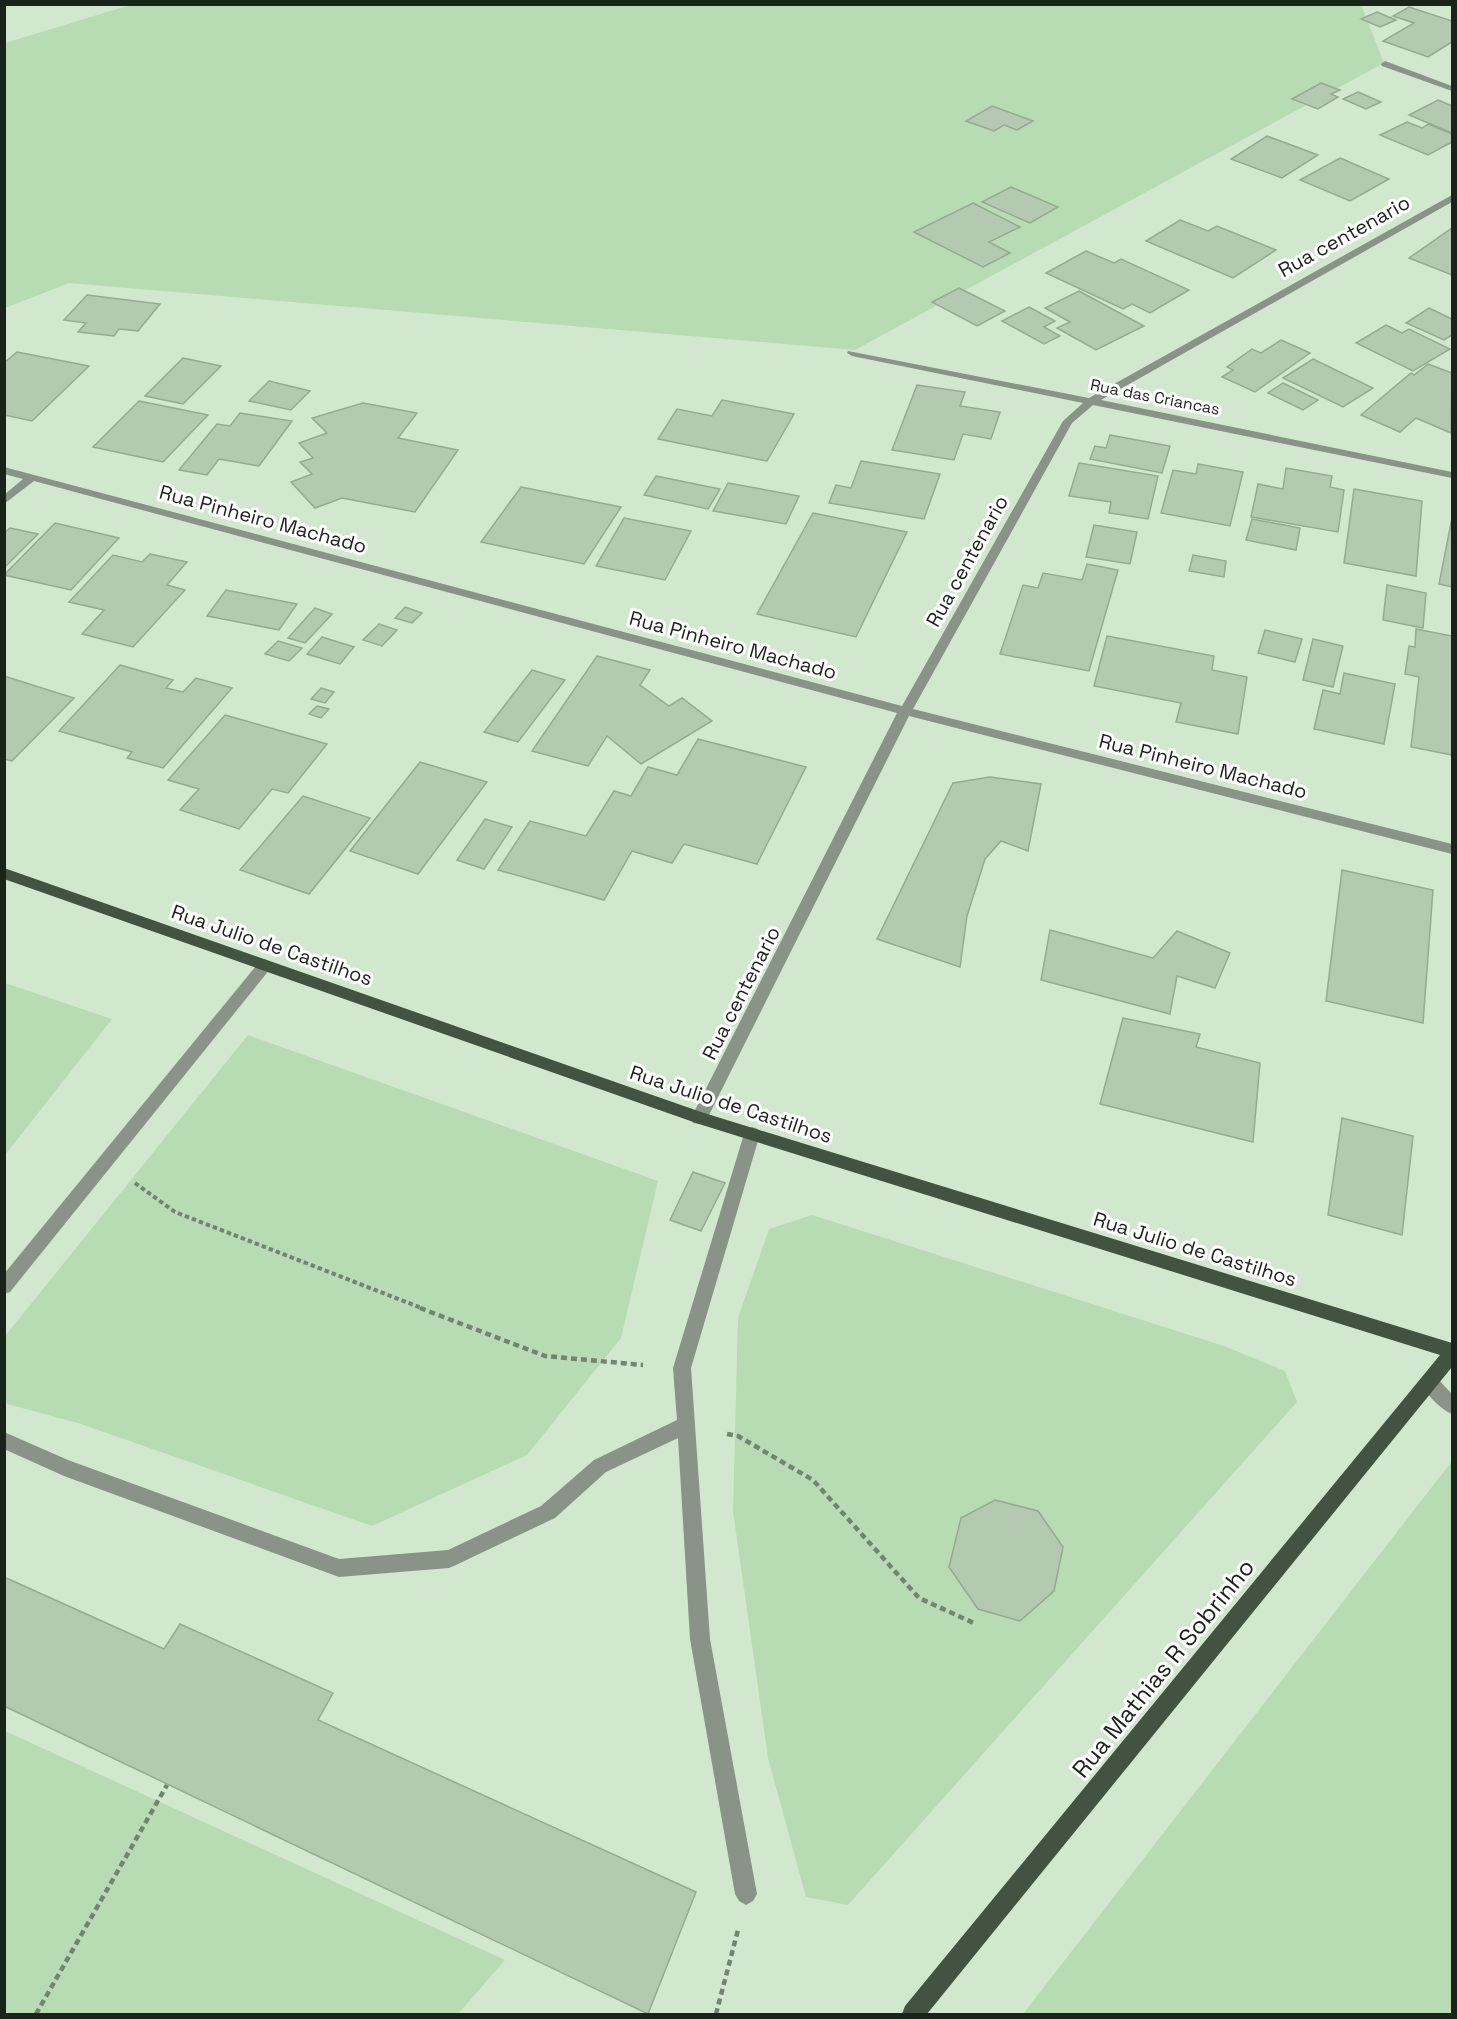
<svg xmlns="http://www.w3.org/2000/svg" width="1457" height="2019" viewBox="0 0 1457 2019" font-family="'Space Grotesk',sans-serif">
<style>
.green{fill:#b7dbb2}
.building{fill:#b3c9b0;stroke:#95aa91;stroke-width:1.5}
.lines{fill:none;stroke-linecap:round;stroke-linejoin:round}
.path-far1{stroke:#748472;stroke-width:4;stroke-dasharray:4.5 3;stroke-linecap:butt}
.path{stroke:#748472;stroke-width:4.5;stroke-dasharray:6 4;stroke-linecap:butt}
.minor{fill:#899388;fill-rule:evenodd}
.major{fill:#435341;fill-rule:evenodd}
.labels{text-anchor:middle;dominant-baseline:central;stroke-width:6;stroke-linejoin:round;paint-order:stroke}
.far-street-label{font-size:16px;fill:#1a2319;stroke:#fff}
.street-label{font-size:20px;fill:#1a2319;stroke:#fff}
.near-street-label{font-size:24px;fill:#1a2319;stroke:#fff}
</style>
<rect width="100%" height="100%" fill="#d2e8ce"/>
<!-- green -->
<g class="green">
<path d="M1361,4L1384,63L855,350L69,283L5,308V43L130,5Z"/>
<path d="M5,983L112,1019L5,1155L4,983Z"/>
<path d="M248,1035L658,1181L621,1338L527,1455L372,1526L78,1423L7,1404L5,1396V1336Z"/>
<path d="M812,1215L1224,1346L1285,1371L1297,1402L848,1905L806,1897L768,1758L733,1511L738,1318L769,1229Z"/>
<path d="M1452,1461V2014H1023Z"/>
<path d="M5,1731L505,1960L458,2014H5Z"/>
</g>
<!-- building -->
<g class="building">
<path d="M1409,7L1452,21V42L1428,57L1383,41L1414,23L1393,16Z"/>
<path d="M1377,12L1396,20L1380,27L1361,19Z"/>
<path d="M1321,83L1340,90L1331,94L1338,97L1318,109L1292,99Z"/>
<path d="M1358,92L1381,102L1366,109L1343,99Z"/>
<path d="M1438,100L1452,106V133L1409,115Z"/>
<path d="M992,106L1033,121L1017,130L1004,125L994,131L966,121Z"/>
<path d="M1407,122L1422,128L1428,124L1452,134V142L1428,155L1380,135Z"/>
<path d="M1267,136L1318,155L1282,178L1231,159Z"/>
<path d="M1340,158L1389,179L1350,201L1300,180Z"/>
<path d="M1011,187L1058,207L1030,223L982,202Z"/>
<path d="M973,203L1020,227L989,242L1010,253L983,267L914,232Z"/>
<path d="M1180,220L1208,231L1217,226L1276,250L1233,278L1146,241Z"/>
<path d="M1452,228V275L1409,258Z"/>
<path d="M1086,251L1114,263L1121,259L1189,290L1150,313L1132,304L1123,309L1046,273Z"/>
<path d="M959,288L1005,311L977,326L932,302Z"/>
<path d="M1079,291L1144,326L1096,350L1057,328L1070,322L1045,308Z"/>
<path d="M87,295L160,304L138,331L119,329L114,336L78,332L86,323L64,320Z"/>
<path d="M1029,307L1055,321L1044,327L1060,336L1044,344L1002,321Z"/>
<path d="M1429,308L1452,319V335L1444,340L1406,323Z"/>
<path d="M1386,325L1402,333L1409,329L1450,349L1413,371L1356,343Z"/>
<path d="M1281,340L1310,353L1255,392L1222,377L1233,370L1227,367L1252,349L1261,353Z"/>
<path d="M17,352L89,366L32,421L4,415V363Z"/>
<path d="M183,358L221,366L183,404L145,396Z"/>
<path d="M1313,359L1373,388L1343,407L1283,378Z"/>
<path d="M1428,364L1452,373L1451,433L1416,418L1400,432L1361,415L1411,373L1414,375Z"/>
<path d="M269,381L310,391L291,410L249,401Z"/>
<path d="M1283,383L1318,400L1303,410L1268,393Z"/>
<path d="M917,385L965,392L960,406L1000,412L991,439L963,434L954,460L892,450Z"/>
<path d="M722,400L794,414L767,461L658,439L677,409L712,416Z"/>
<path d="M139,401L208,415L163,462L93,447Z"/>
<path d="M363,403L417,413L398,438L458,450L415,512L342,498L315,508L291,482L312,474L300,462L313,458L299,443L327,433L312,418Z"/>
<path d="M240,413L292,421L259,466L219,459L207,475L179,470L217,424L230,426Z"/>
<path d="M1110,435L1170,446L1162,473L1090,459L1095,446L1106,448Z"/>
<path d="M861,461L940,474L924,519L829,503L836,485L851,488Z"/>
<path d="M1079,463L1158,476L1148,519L1109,513L1111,502L1069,496Z"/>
<path d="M1198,464L1243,472L1230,526L1161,513L1173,470L1196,474Z"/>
<path d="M1286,468L1332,476L1330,487L1344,490L1338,532L1251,517L1258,484L1283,489Z"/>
<path d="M656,476L720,489L708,509L644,495Z"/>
<path d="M728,483L799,496L786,524L713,511Z"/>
<path d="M521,487L621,507L584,564L481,542Z"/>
<path d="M1354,489L1422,501L1416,576L1344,563Z"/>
<path d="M813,513L907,532L856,637L757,614Z"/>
<path d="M624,518L691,531L665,580L596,566Z"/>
<path d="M1452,518V587L1439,584Z"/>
<path d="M1252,519L1300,528L1296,550L1246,540Z"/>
<path d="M55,523L119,538L71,590L4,575Z"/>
<path d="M1094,525L1137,532L1130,564L1086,557Z"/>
<path d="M10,528L38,534L4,568V533Z"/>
<path d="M150,554L187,562L167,585L185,590L133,647L82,634L104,610L69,602L113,555L142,562Z"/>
<path d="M1193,555L1226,561L1224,577L1189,571Z"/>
<path d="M1087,564L1118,570L1089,671L1000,654L1023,585L1038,588L1043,573L1082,580Z"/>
<path d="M1387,585L1426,593L1423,628L1383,620Z"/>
<path d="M226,590L297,604L279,630L207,616Z"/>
<path d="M405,607L422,613L412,623L395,618Z"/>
<path d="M315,608L332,614L305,643L288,638Z"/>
<path d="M379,624L397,630L382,646L363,640Z"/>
<path d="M1416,629L1452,636V755L1411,747L1419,677L1405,674L1409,646L1415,647Z"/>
<path d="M1265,630L1302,639L1295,662L1258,653Z"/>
<path d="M1107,636L1214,656L1212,670L1247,677L1238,734L1176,722L1181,703L1094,686Z"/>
<path d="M322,637L354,647L340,664L307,654Z"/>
<path d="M1313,639L1343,646L1333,687L1303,680Z"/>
<path d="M278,641L302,648L289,661L265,654Z"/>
<path d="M597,656L650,670L640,685L669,706L682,698L712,721L641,764L607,736L588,766L532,751Z"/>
<path d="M120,665L173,680L166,688L183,692L196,678L232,688L163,768L127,758L132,752L59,731Z"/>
<path d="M532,670L565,680L518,742L484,732Z"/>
<path d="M1344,673L1395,684L1384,744L1314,729L1323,690L1340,694Z"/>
<path d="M4,676L74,698L12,761L4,759Z"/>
<path d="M321,688L334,692L325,703L311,699Z"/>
<path d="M317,706L329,709L321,718L309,714Z"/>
<path d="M225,715L327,744L288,793L272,789L239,829L180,810L199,789L168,780Z"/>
<path d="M698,739L806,767L757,864L684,844L672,863L632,851L604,900L498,870L530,821L586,836L614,791L631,796L648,767L677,775Z"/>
<path d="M420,762L487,782L418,874L350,851Z"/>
<path d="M990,777L1041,784L1028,851L1001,841L985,859L967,916L960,967L877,939L953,783Z"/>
<path d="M303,796L370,818L309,894L240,870Z"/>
<path d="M485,819L512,827L484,869L457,860Z"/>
<path d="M1342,870L1433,890L1423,1023L1326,1001Z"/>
<path d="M1050,930L1153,958L1177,931L1230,953L1215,988L1177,976L1170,1014L1041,980Z"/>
<path d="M1123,1018L1200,1034L1196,1047L1260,1063L1253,1142L1100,1104Z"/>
<path d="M1342,1118L1413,1136L1402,1235L1328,1215Z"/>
<path d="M693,1172L725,1183L701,1231L670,1220Z"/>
<path d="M995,1500L1038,1511L1063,1547L1054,1591L1020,1621L978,1609L949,1567L961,1518Z"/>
<path d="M4,1577L164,1649L180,1624L333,1693L318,1720L696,1892L648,2014L4,1706Z"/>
</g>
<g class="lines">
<!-- path-far1 -->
<path class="path-far1" d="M135,1183L175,1212L424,1309"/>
<!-- path -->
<g class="path">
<path d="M420,1308L545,1356L643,1365"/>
<path d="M727,1434L738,1436L813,1480L919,1598L976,1624"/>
<path d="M36,2014L167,1785"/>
<path d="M716,2014L738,1930"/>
</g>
<!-- minor -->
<g class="minor">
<path d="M1385,61L1452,86V91L1382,66L1381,64Z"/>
<path d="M1452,195V202L1101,400L1452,472V478L1093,405L1072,423L913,709L1452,844V854L909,716L705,1123L699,1124L693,1123L691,1118L897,713L34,481L4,504V495L23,479L4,474V467L902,706L1063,421L1083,403L852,356L847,353L848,351L1089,398Z"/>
<path d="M265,959L272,965L270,969L10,1292L4,1294V1274L260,961Z"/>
<path d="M752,1127L758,1129L760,1134L691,1368L710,1639L757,1894L753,1901L746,1905L739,1901L735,1894L690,1639L678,1438L606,1472L555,1518L456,1565L449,1568L339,1577L64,1476L4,1449V1432L68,1460L339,1559L448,1550L541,1506L594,1460L677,1420L673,1368L744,1134L746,1129Z"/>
<path d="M1429,1374L1435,1376L1452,1394V1414C1441,1410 1425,1393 1420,1382L1423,1376Z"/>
</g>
<!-- major -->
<path class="major" d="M4,868L701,1112L1452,1343V1367L927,2014H902L905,2006L1440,1355L699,1124L4,879Z"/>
</g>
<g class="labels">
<!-- far-street labels -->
<g class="far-street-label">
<text transform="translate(1155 397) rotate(11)">Rua das Criancas</text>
</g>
<!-- street labels -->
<g class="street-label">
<text transform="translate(1344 236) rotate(-29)">Rua centenario</text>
<text transform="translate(263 519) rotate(15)">Rua Pinheiro Machado</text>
<text transform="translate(967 561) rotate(-61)">Rua centenario</text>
<text transform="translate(733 645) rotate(15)">Rua Pinheiro Machado</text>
<text transform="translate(1203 766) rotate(14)">Rua Pinheiro Machado</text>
<text transform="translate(272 945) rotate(19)">Rua Julio de Castilhos</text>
<text transform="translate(741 993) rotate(-63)">Rua centenario</text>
<text transform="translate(731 1104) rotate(18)">Rua Julio de Castilhos</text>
<text transform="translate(1195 1249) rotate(17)">Rua Julio de Castilhos</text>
</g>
<!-- near-street labels -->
<g class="near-street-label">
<text transform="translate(1163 1668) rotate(-51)">Rua Mathias R Sobrinho</text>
</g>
</g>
<!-- border -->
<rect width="1457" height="2019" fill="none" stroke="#1a2319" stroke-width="12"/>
</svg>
